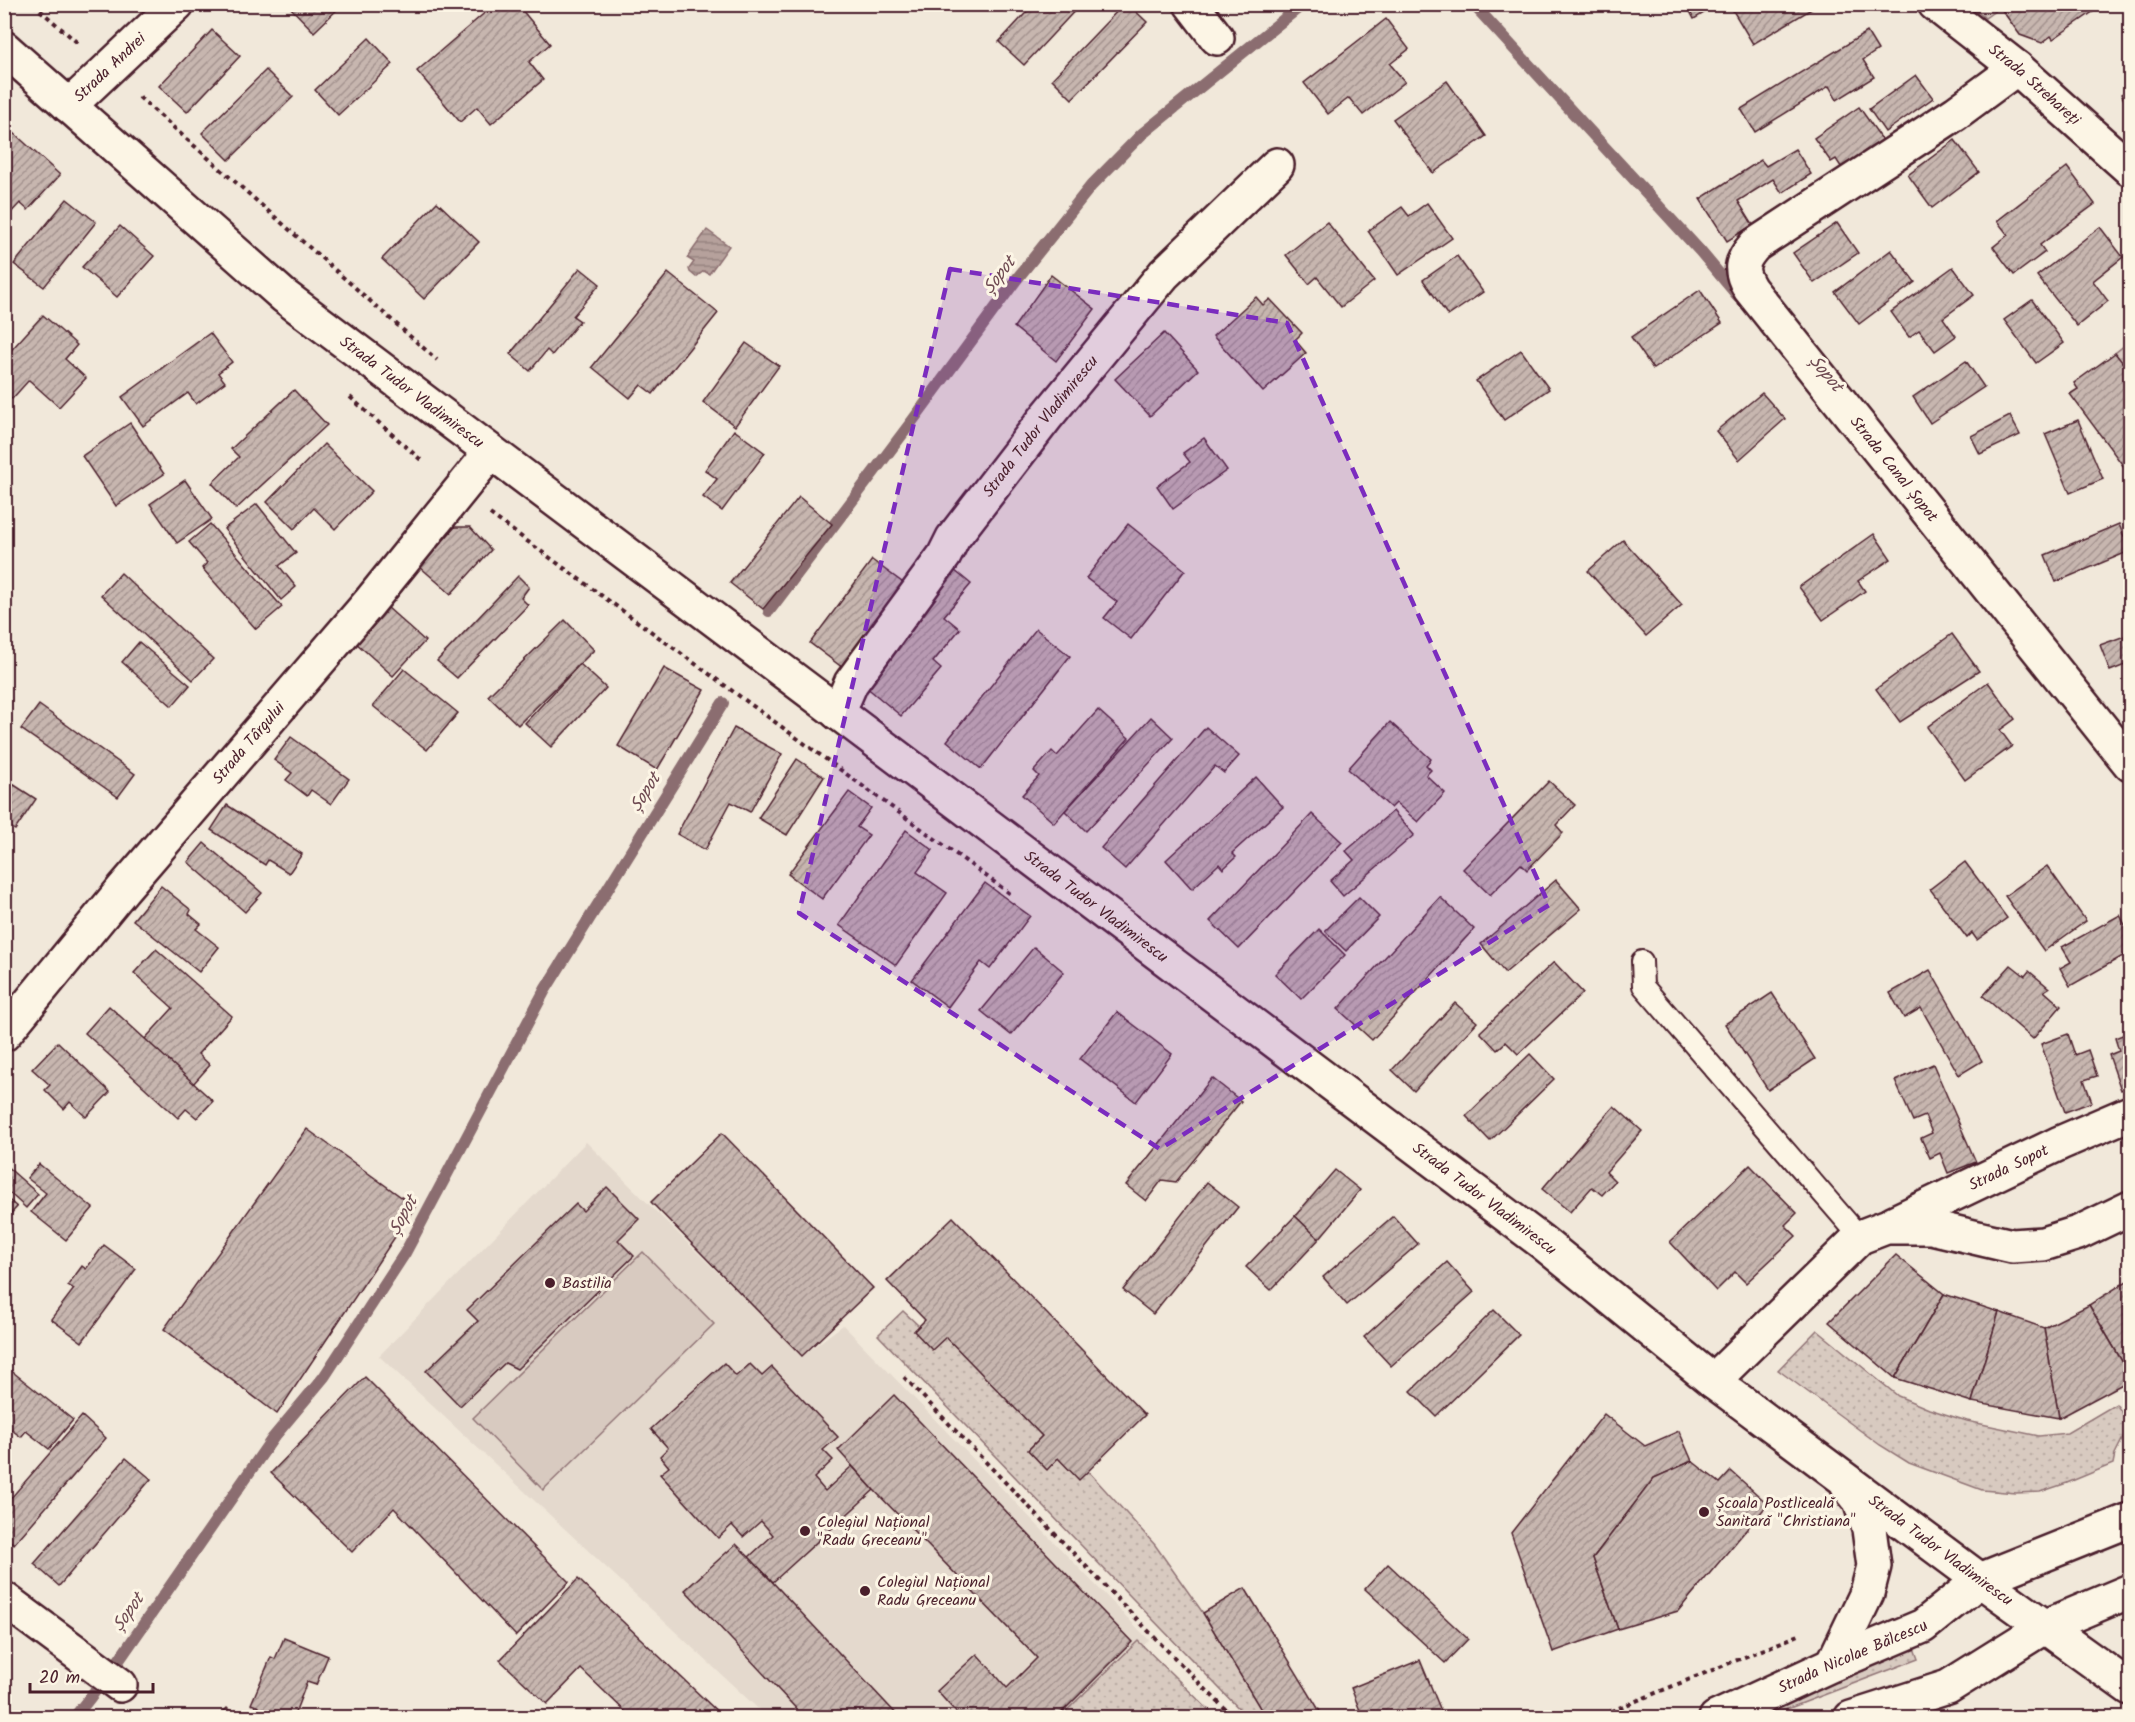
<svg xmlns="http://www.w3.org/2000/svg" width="2135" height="1722" viewBox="0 0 2135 1722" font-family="Kalam,sans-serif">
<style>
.built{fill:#e4d9cd}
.grass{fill:url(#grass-dots);stroke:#917476;stroke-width:1.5}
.pitch{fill:#d8cac0;stroke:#917476;stroke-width:1.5}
.water{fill:url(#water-rules);stroke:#8b6d6f;stroke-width:1.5}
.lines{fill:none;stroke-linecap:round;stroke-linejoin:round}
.stream{stroke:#8b6d6f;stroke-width:12}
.building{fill:url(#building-hatch);stroke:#4a1f2b;stroke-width:1.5}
.lane-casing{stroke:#4a1f2b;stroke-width:24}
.street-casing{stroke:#4a1f2b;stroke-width:38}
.secondary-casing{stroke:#4a1f2b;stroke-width:38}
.path{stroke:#4a1f2b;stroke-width:4;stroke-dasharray:4.5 4.5;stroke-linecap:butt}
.lane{stroke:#fcf5e5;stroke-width:20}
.street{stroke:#fcf5e5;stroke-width:33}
.secondary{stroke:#fcf5e5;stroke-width:33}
.marked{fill:#7b2cbf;fill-opacity:0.2;stroke:#7b2cbf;stroke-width:4.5;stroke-dasharray:12 8;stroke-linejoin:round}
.poi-dot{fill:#4a1f2b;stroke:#fcf5e5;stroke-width:2}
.labels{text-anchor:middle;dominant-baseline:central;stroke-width:6;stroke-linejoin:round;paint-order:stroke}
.street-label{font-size:16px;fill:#4a1f2b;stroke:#fcf5e5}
.poi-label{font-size:16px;fill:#4a1f2b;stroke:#fcf5e5;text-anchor:start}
.water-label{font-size:18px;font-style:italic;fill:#704c53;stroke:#fcf5e5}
</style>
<defs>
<pattern id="grass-dots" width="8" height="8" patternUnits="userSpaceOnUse" patternTransform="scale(1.5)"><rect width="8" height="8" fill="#d8cac0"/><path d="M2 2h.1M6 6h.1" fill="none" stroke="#bbada5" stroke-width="1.8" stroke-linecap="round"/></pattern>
<pattern id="water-rules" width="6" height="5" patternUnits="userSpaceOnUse" patternTransform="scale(1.5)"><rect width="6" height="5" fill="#b6a19c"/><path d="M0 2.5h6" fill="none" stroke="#96837f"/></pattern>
<pattern id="building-hatch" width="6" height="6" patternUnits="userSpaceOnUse" patternTransform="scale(1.5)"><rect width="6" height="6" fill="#c7b6af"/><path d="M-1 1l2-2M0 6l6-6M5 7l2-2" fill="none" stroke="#a4938f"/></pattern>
</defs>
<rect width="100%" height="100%" fill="#f1e8da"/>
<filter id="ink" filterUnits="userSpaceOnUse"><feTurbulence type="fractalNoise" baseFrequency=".0167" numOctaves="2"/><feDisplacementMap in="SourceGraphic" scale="12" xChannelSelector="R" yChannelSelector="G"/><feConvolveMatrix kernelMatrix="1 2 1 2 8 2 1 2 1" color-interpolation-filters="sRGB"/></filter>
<g filter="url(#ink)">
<!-- built -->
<path class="built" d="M586,1142L802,1356L843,1325L1149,1640L1073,1717H767L379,1356Z"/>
<!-- grass -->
<g class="grass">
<path d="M1969,5H2003L1985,18Z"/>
<path d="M2130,341V367L2127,369L2115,353Z"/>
<path d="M903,1311L919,1326L914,1331L946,1337L1042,1436L1028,1450L1046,1469L1058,1458L1079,1479L1088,1471L1155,1545L1203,1613L1266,1717H1247L878,1335Z"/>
<path d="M1817,1330L1898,1396L1929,1409L1967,1421L2039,1436L2067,1433L2116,1404L2130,1424L2115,1454L2113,1464L2067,1483L2040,1492L2016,1493L1982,1490L1909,1463L1880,1445L1778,1370Z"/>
<path d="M1138,1641L1216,1717H1060Z"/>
<path d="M1914,1648L1918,1659L1766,1717H1754L1755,1711Z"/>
</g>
<!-- pitch -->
<path class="pitch" d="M643,1252L714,1324L543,1490L473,1418Z"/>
<!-- water -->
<path class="water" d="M707,230L729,246L709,274L704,271L696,277L690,272L689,269L694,262L687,258Z"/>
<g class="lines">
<!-- stream -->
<g class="stream">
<path d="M1473,4L1700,251L1742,301"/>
<path d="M769,611L913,420L1016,280L1091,186L1142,134L1303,4"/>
<path d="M74,1718L117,1663L273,1438L324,1377L405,1253L545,990L723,703"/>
</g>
</g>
<!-- building -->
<g class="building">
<path d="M287,4H343L314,32Z"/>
<path d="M495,4H517L550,44L529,62L543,80L491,124L477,107L460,122L417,71Z"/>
<path d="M1034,4H1081L1024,65L999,42Z"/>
<path d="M1124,4H1128L1147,22L1072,99L1052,79Z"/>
<path d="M1686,4H1719L1694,19Z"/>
<path d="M1740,4H1820L1753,44L1732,9Z"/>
<path d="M2009,4H2089L2094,11L2053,39L2051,36L2042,43L2020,35L2002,10Z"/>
<path d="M1386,19L1409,49L1390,64L1405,82L1363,115L1349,98L1328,114L1304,83Z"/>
<path d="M212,30L240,56L187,112L159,86Z"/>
<path d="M1867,32L1878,50L1863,60L1874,77L1837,100L1829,86L1755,132L1741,109Z"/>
<path d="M369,38L393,64L338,115L315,90Z"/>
<path d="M266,70L293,97L229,160L202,133Z"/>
<path d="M1916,75L1933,98L1885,132L1869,109Z"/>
<path d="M1447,81L1486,136L1433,173L1393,119Z"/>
<path d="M2130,89V111L2121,94Z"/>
<path d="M1859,107L1884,142L1843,170L1836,159L1831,162L1814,138Z"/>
<path d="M14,133L60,175L28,210L20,203L4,220V144Z"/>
<path d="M1955,140L1979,172L1932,208L1908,175Z"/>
<path d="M1795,149L1811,174L1782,193L1773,179L1738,201L1753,225L1727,241L1700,199L1761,160L1766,166Z"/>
<path d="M2067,167L2095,204L2040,245L2045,252L2014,275L1993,247L2008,235L1997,221Z"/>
<path d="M67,199L96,222L44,287L14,264Z"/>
<path d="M437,202L479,242L424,299L382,259Z"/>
<path d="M1427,203L1452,238L1398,275L1368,231L1402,207L1409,216Z"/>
<path d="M1327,222L1374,281L1341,307L1317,277L1309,284L1286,255Z"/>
<path d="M1837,223L1858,253L1814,283L1793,253Z"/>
<path d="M120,226L154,256L117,297L82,267Z"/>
<path d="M2100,227L2123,257L2093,281L2108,301L2077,326L2037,276Z"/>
<path d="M1891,250L1915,282L1859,324L1835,292Z"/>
<path d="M1457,256L1483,292L1448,316L1423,280Z"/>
<path d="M1953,267L1974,295L1943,318L1956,336L1935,351L1919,330L1909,337L1891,312Z"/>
<path d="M580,268L600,284L573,316L580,321L552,355L547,350L530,371L510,354Z"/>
<path d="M668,273L718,313L653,394L641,385L630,398L592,367Z"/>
<path d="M1051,275L1095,309L1056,361L1014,327Z"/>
<path d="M1700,290L1722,323L1653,369L1631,337Z"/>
<path d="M1256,297L1263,305L1270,299L1302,333L1295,340L1306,353L1263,392L1213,336Z"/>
<path d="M2032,300L2064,343L2036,363L2004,320Z"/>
<path d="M43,315L77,345L65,359L86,378L59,407L29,380L12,399L4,391V358Z"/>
<path d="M210,333L232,362L218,373L225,382L196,404L188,393L143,426L122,397Z"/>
<path d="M1164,333L1198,370L1150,416L1115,379Z"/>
<path d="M746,343L779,366L735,426L703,402Z"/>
<path d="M1521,350L1549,389L1504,420L1476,381Z"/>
<path d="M2115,353L2130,372V462L2124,467L2070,394L2078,389L2074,383Z"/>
<path d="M1966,361L1984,387L1930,423L1913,397Z"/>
<path d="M294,390L327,425L236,509L212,483L239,457L231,449Z"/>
<path d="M1762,393L1785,419L1739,460L1716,431Z"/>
<path d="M2010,416L2020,435L1980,454L1971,436Z"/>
<path d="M2078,420L2103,479L2070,493L2045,434Z"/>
<path d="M130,423L164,474L116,506L82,456Z"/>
<path d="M734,430L765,453L722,511L703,497L717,479L705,470Z"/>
<path d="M1204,438L1227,470L1173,509L1157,486L1190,462L1183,453Z"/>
<path d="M324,444L372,491L335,529L314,508L294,529L267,502Z"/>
<path d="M185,480L212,519L177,543L150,504Z"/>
<path d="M799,497L832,524L763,609L730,583Z"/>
<path d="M257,504L296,553L279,566L296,587L281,600L224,529Z"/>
<path d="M210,524L282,607L256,629L202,568L207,563L189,542Z"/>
<path d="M1128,524L1185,570L1131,639L1104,618L1117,602L1086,578Z"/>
<path d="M2119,524L2124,537L2130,534V551L2056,582L2045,555Z"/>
<path d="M455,527H470L491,550L451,594L420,567Z"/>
<path d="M1874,534L1891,559L1858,581L1865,591L1823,620L1799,587Z"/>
<path d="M1623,540L1682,605L1646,636L1588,571Z"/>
<path d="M872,560L910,588L847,671L810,643Z"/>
<path d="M954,570L971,584L944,616L960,629L933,662L941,669L901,716L859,681Z"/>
<path d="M121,573L213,659L193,680L101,595Z"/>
<path d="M518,576L529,587L521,598L528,605L457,678L437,661Z"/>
<path d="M387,607L425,641L393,676L355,642Z"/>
<path d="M565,620L594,650L518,725L488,696Z"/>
<path d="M1036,629L1070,656L981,769L947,741Z"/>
<path d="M1952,634L1979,671L1900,722L1876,689Z"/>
<path d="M2130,634V663L2110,671L2100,645Z"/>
<path d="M139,642L190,685L172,706L122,662Z"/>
<path d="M580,664L606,688L551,747L525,723Z"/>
<path d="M664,668L704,690L657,770L618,746Z"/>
<path d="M404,669L458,713L427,750L373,706Z"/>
<path d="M1988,682L2015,719L2000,730L2012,746L1965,780L1927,727Z"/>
<path d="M39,705L135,774L118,797L21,729Z"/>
<path d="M1098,710L1129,738L1054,823L1022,795L1039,776L1034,771L1052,751L1057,756Z"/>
<path d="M1151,717L1173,738L1086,831L1065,811Z"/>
<path d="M1390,722L1431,759L1426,765L1431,770L1426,775L1445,793L1418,822L1396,803L1391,808L1348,769Z"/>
<path d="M1206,727L1239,756L1224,773L1215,766L1125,869L1101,848Z"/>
<path d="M734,728L782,754L750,812L731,802L705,850L677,834Z"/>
<path d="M291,737L349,779L331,804L311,790L307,796L286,780L292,773L274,760Z"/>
<path d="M797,759L824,777L787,835L758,818Z"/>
<path d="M1256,777L1283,807L1232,853L1236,857L1223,869L1219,864L1192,889L1166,860Z"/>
<path d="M8,781L36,799L15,830L4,823V785Z"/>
<path d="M1549,781L1575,805L1556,825L1563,833L1527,870L1521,864L1490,895L1463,869Z"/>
<path d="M849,792L871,808L857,827L869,835L822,899L788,874Z"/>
<path d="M227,805L302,854L289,873L268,860L265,865L211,830Z"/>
<path d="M1393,811L1414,835L1343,896L1330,881L1354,860L1346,851Z"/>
<path d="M1312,814L1342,842L1239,949L1210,921Z"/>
<path d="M906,830L933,850L917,872L947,893L896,965L839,925Z"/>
<path d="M204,843L262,893L245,912L188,862Z"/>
<path d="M1965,862L2007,918L1977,940L1972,933L1967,938L1930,889Z"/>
<path d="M2047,866L2086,921L2044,951L2005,896Z"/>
<path d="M1556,880L1581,909L1505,973L1481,944Z"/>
<path d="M985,883L1030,916L990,969L981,962L948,1007L912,980Z"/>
<path d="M161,886L191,910L189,914L201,924L196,929L219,947L199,972L133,920Z"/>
<path d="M1359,897L1379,917L1346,951L1325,931Z"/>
<path d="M1440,897L1474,929L1372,1040L1338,1009Z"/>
<path d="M2120,915L2130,935V952L2070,986L2060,968L2071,962L2062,947Z"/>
<path d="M1319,929L1345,955L1301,999L1275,974Z"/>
<path d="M1034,947L1064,972L1011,1035L981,1011Z"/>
<path d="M156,949L232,1016L198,1054L210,1065L193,1084L144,1040L173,1008L134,973Z"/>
<path d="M1554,962L1583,993L1518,1054L1506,1042L1497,1050L1480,1032Z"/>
<path d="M2011,965L2025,976L2029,971L2049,988L2044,991L2061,1006L2033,1039L1983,996Z"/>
<path d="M1930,970L1982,1061L1959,1075L1921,1008L1904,1018L1890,993Z"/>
<path d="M1772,993L1815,1059L1768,1090L1725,1024Z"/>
<path d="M1455,1003L1477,1022L1414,1091L1392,1070Z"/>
<path d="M109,1006L213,1101L197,1118L186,1109L178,1118L85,1033Z"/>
<path d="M1117,1012L1172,1054L1136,1102L1080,1059Z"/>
<path d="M2130,1032V1086L2121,1090L2109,1055L2119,1051L2115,1038Z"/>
<path d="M2068,1034L2075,1055L2088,1050L2097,1076L2084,1080L2092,1102L2065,1112L2041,1044Z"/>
<path d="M58,1042L110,1092L86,1117L70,1102L64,1109L45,1090L50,1085L32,1069Z"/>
<path d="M1530,1054L1554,1079L1490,1141L1466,1116Z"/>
<path d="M1933,1064L1976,1162L1948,1173L1940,1153L1930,1158L1921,1138L1932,1133L1925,1116L1913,1121L1895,1081Z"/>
<path d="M1212,1078L1241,1101L1176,1182L1162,1180L1146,1201L1126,1185Z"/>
<path d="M1614,1106L1642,1131L1606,1172L1615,1181L1602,1195L1592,1187L1570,1212L1542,1189Z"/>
<path d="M307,1129L415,1207L277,1414L164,1329Z"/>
<path d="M722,1133L873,1288L802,1356L651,1202Z"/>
<path d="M4,1164L38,1194L26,1208L4,1188Z"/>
<path d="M39,1164L93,1208L66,1240L31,1212L46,1193L27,1178Z"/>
<path d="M1750,1165L1797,1213L1785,1225L1796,1236L1746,1283L1735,1272L1716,1291L1670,1242Z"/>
<path d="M1335,1170L1360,1190L1319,1239L1295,1216Z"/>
<path d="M1207,1182L1238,1207L1153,1314L1123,1290Z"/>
<path d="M607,1187L639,1219L618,1240L634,1256L517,1369L505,1363L460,1406L426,1371L478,1321L467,1310L576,1204L583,1211Z"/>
<path d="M4,1196L17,1207L4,1221Z"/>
<path d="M1295,1216L1319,1239L1271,1290L1246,1267Z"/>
<path d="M1393,1216L1418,1244L1347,1305L1323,1277Z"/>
<path d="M953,1217L1145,1415L1079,1480L1058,1458L1047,1470L1028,1450L1042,1436L946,1337L932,1350L914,1331L925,1320L887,1281Z"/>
<path d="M104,1245L136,1269L82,1342L51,1319L74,1289L68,1285L82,1266L86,1269Z"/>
<path d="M1896,1255L1944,1294L1895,1378L1829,1322Z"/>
<path d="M1447,1262L1474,1292L1391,1366L1364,1337Z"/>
<path d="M2130,1279V1375L2089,1305Z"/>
<path d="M1944,1294L1999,1312L1972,1402L1895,1378Z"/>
<path d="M2089,1305L2130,1375V1380L2059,1418L2044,1328Z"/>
<path d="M1494,1310L1519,1335L1436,1416L1411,1391Z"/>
<path d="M1999,1312L2044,1328L2059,1418L1972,1402Z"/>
<path d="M724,1363L736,1376L750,1364L762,1376L772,1367L838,1437L823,1450L833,1460L814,1478L825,1491L852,1466L874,1490L773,1582L749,1557L773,1535L761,1521L743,1537L732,1525L718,1538L660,1474L669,1467L660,1456L668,1448L651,1429Z"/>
<path d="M4,1365L73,1420L49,1449L26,1431L21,1437L4,1424Z"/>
<path d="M365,1377L569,1582L516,1636L394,1508L352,1552L271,1473Z"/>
<path d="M894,1395L1132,1642L1056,1718H961L937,1691L977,1654L1007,1688L1037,1658L874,1490L838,1450Z"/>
<path d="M1604,1414L1645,1446L1679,1431L1692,1461L1654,1478L1593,1558L1618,1629L1553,1652L1511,1533Z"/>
<path d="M82,1416L106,1438L14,1544L4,1536V1506Z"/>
<path d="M126,1458L151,1479L59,1586L34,1564Z"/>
<path d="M1692,1461L1720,1483L1731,1471L1768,1504L1678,1611L1618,1629L1593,1558L1654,1478Z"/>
<path d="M736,1544L749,1557L900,1718H805L685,1590Z"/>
<path d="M1388,1564L1468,1639L1445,1663L1365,1589Z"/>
<path d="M578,1579L724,1718H632L581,1669L547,1704L500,1660Z"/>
<path d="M1245,1588L1324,1718H1266L1203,1613Z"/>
<path d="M284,1638L328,1656L316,1685L307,1682L293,1718H255L259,1707L251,1704L271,1657L275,1659Z"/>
<path d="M1420,1660L1444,1718H1363L1351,1688Z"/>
<path d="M227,1708L237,1718H217Z"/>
</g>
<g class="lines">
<!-- lane casing -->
<g class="lane-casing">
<path id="lane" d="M1642,961L1643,986L1860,1237"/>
</g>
<!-- street casing -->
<g class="street-casing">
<g id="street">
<path d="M1191,4L1217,38"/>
<path id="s1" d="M1935,4L2017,68L2130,169"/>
<path id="s2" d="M2017,68L1956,113L1755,245C1740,262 1739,270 1750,289L2130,764"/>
<path id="s3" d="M69,106L177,4"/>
<path id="s4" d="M838,713L851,683L944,556L953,538L1047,416L1164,274L1277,165"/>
<path id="s5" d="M4,1034L123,889L369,603L491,452"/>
<path id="s6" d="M1893,1223L2060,1143L2130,1113"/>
<path d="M1713,1381L1860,1237L1886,1227H1931L2012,1246L2043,1244L2078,1233L2130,1208"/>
<path d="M4,1599L120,1685"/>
<path id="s7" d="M1716,1718L1833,1664L1923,1626L1980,1580"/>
<path d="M1851,1718L1948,1687L2044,1627"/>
</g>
</g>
<!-- secondary casing -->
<g class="secondary-casing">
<g id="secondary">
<path id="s8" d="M4,48L284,296L1542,1242L1713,1381L1980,1580L2130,1688"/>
<path d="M1980,1580L2130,1520"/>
<path d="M2044,1627L2130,1591"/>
<path d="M1833,1664L1867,1593L1874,1566L1869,1529L1860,1501L1848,1486"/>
</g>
</g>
<!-- path -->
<g class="path">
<path d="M33,4L80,45"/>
<path d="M139,97L437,360"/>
<path d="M350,397L421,460"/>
<path d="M490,514L1012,895"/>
<path d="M904,1377L1158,1641L1234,1718"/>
<path d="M1594,1718L1799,1635"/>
</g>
<!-- lane -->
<use href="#lane" class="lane"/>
<!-- street -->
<use href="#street" class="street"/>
<!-- secondary -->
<use href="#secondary" class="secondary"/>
</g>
</g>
<!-- marked area -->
<path class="marked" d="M950,269L1287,323L1549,905L1160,1149L799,913Z"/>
<!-- markers -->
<g class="poi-dot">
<circle cx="550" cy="1283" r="6"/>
<circle cx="1704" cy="1512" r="6"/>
<circle cx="805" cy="1531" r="6"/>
<circle cx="865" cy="1591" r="6"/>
</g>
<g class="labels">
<!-- street labels -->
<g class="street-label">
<text stroke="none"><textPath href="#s3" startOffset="56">Strada Andrei</textPath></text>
<text stroke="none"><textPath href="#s1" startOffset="128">Strada Strehareți</textPath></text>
<text stroke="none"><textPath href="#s8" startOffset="534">Strada Tudor Vladimirescu</textPath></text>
<text stroke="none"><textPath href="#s4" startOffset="352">Strada Tudor Vladimirescu</textPath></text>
<text stroke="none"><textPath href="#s2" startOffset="596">Strada Canal Șopot</textPath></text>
<text stroke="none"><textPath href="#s5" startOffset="380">Strada Târgului</textPath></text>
<text stroke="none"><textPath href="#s8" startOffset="1390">Strada Tudor Vladimirescu</textPath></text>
<text stroke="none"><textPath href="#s6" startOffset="128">Strada Sopot</textPath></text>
<text stroke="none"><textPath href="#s8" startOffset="1876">Strada Tudor Vladimirescu</textPath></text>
<text stroke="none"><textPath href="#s8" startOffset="2452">Strada Tudor Vladimirescu</textPath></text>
<text stroke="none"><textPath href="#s7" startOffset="150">Strada Nicolae Bălcescu</textPath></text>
</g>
<!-- poi labels -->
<g class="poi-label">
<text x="562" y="1283">Bastilia</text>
<text x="1716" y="1503">Școala Postliceală<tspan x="1716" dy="18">Sanitară "Christiana"</tspan></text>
<text x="817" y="1522">Colegiul Național<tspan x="817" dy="18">"Radu Greceanu"</tspan></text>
<text x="877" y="1582">Colegiul Național<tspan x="877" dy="18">Radu Greceanu</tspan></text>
</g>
<!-- water labels -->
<g class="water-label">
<text transform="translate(1000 276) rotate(-53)">Șopot</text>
<text transform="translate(1825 374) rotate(50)">Șopot</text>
<text transform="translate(646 793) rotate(-58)">Șopot</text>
<text transform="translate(404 1216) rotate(-62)">Șopot</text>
<text transform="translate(129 1613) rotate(-55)">Șopot</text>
</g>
</g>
<!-- margin -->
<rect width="2135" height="1722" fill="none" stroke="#fcf5e5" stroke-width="24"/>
<rect x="12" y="12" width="2111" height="1698" fill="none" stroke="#4a1f2b" stroke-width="2" filter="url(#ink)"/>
<!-- scale -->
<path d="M30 1683v9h123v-9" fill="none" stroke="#4a1f2b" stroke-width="3"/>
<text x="39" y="1683" font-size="18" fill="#4a1f2b" stroke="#fcf5e5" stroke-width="4.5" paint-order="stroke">20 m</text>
</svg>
